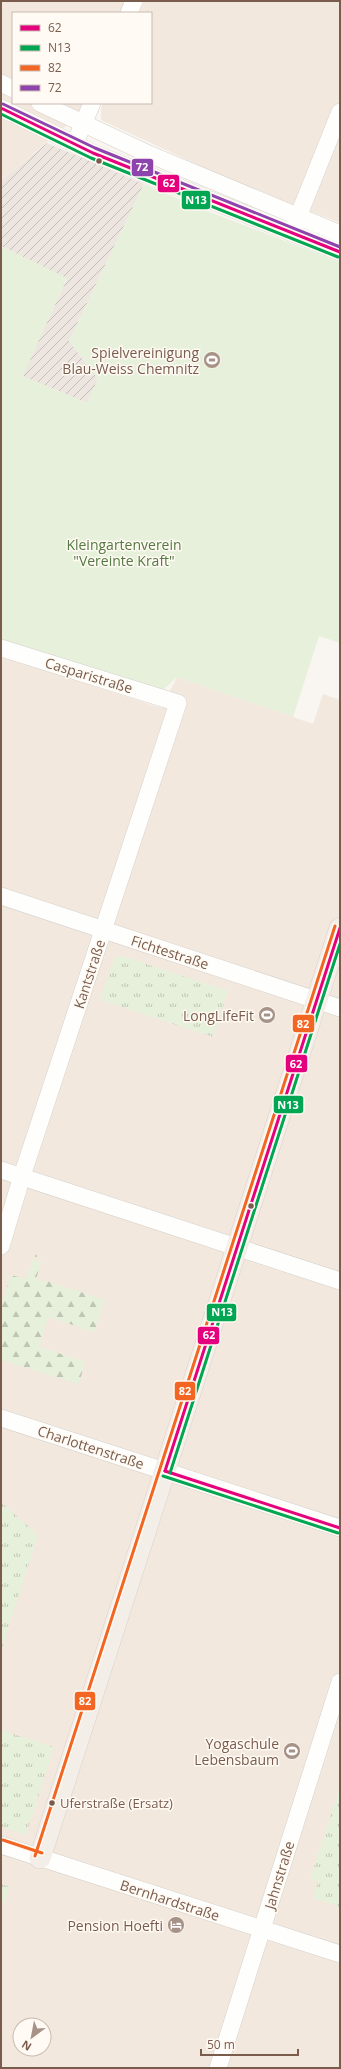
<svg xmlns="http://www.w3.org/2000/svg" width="341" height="2069" viewBox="0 0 341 2069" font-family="'Open Sans',sans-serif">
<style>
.residential{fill:#f2e8de;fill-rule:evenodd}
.industrial{fill:url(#industrial-furrows)}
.grass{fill:url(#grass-tufts)}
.forest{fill:url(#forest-firs)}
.garden{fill:#e7f0db}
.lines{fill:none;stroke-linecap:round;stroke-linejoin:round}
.minor-casing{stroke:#d7d1cb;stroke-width:18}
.major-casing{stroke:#dad1cc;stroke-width:22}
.minor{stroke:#fefefd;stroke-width:17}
.major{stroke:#f3eee8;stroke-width:21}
.bus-1-casing{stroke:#fffaf3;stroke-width:6}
.bus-2-casing{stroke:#fffaf3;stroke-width:6}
.bus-3-casing{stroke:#fffaf3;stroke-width:6}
.bus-4-casing{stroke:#fffaf3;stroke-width:6}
.bus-1{stroke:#e5007d;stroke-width:3}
.bus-2{stroke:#00a651;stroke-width:3}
.bus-3{stroke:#f26522;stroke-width:3}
.bus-4{stroke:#8e44ad;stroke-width:3}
.bus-dot{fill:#7a5c4d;stroke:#fffaf3;stroke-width:1.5}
.labels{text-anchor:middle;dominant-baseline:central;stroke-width:3;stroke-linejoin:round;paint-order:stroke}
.bus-label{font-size:13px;fill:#7a5c4d;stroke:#fffaf3;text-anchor:start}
.poi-label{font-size:14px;fill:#7a5c4d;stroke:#fffaf3;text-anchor:end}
.park-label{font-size:14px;fill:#537a41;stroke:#fffaf3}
.street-label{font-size:14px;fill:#7a5c4d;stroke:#fffaf3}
.line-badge{stroke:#fffaf3;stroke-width:1.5}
.badge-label{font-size:11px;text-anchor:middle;font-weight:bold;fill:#fff}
</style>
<defs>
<pattern id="industrial-furrows" width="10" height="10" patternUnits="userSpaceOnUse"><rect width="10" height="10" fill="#ede5e0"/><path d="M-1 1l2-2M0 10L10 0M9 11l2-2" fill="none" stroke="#c5bdb8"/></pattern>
<pattern id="grass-tufts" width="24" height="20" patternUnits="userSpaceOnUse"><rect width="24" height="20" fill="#e7f0db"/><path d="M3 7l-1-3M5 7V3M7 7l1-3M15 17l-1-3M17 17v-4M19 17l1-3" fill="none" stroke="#c0c6b4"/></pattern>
<pattern id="forest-firs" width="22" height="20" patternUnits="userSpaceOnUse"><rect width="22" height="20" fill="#e7f0db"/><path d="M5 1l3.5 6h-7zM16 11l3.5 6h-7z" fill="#c0c6b4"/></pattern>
</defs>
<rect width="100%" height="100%" fill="#f9f5f0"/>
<!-- residential -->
<g class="residential">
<path d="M1,1H125L121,13H13V103H85L80,114L1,181Z"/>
<path d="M144,1H340V223L240,184L101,120V109L103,103H151V13H139Z"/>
<path d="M1,656L161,708L177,677L313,724L323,694L340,700V2068H1ZM20,2025H44V2049H20Z"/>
</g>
<!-- industrial -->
<path class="industrial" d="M47,143L144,184L69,341L98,379L87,403L22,376L67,279L1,246V181Z"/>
<!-- grass -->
<g class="grass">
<path d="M119,955L228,991L213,1037L100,1000L114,959Z"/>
<path d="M1,1502L38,1535L1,1651Z"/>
<path d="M1,1730L54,1747L26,1835L1,1827Z"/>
<path d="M340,1787V1907L313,1898L318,1882L310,1879Z"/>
<path d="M1,1884L10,1887L5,1902L1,1901Z"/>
</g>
<!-- forest -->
<path class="forest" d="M35,1254L37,1255L35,1263H38L39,1260H42L36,1279L43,1282L44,1280L105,1300L94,1332L49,1317L39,1347L85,1362L79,1384L1,1360V1307L11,1275L26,1279Z"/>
<!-- garden -->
<path class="garden" d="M144,184L207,211L340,262V643L319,636L293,717L177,677L162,691L1,640V246L67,278L23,376L87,403L98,379L69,341Z"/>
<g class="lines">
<!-- minor casing -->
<g class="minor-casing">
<g id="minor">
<path d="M129,13L134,1"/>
<path d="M1,83L13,89"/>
<path d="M40,103L144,152L340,234"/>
<path d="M1,108L93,153L340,252"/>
<path d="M79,134L92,103"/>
<path d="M294,227L340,112"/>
<path d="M1,648L178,703L22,1176L1,1246"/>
<path d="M1,896L340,1008"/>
<path d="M1,1170L340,1281"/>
<path d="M1,1418L340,1528"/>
<path d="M1,1845L340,1954"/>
<path d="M218,2068L340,1682"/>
</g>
</g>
<!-- major casing -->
<g class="major-casing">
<path id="major" d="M40,1858L340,928"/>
</g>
<!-- minor -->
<use href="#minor" class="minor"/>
<!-- major -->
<use href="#major" class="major"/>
<!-- bus-1 casing -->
<g class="bus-1-casing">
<g id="bus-1">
<path d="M1,108L93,153L340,252"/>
<path d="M165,1471L340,928"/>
<path d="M165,1471L340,1528"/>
</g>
</g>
<!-- bus-2 casing -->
<g class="bus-2-casing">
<g id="bus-2">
<path d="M1,114L91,158L338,257"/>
<path d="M170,1473L340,944"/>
<path d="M163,1476L338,1533"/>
</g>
</g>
<!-- bus-3 casing -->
<g class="bus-3-casing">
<g id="bus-3">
<path d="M3,1840L42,1853"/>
<path d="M35,1856L335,926"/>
</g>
</g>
<!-- bus-4 casing -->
<g class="bus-4-casing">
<path id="bus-4" d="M3,104L95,148L340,247"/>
</g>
<!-- bus-1 -->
<use href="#bus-1" class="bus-1"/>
<!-- bus-2 -->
<use href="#bus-2" class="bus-2"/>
<!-- bus-3 -->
<use href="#bus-3" class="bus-3"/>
<!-- bus-4 -->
<use href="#bus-4" class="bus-4"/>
</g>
<!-- icons -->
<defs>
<g id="stadium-disc" transform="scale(0.9)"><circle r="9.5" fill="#a69286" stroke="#fffaf3"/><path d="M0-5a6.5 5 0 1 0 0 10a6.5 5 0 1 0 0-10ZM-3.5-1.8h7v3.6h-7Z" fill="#fff"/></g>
<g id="hotel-disc" transform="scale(0.9)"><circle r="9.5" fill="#a69286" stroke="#fffaf3"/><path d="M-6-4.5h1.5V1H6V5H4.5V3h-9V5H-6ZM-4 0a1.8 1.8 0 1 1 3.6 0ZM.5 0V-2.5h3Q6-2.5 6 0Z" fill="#fff"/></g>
</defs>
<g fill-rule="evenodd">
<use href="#stadium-disc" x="212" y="360"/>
<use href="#stadium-disc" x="267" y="1015"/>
<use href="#stadium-disc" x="292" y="1751"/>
<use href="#hotel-disc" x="176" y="1925"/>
</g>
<!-- markers -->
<g class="bus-dot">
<circle cx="99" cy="161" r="3.5"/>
<circle cx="251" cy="1206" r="3.5"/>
<circle cx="52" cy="1803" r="3.5"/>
</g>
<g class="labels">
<!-- bus labels -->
<g class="bus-label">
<text x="60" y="1803">Uferstraße (Ersatz)</text>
</g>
<!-- poi labels -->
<g class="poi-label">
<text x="199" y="352">Spielvereinigung<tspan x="199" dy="16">Blau-Weiss Chemnitz</tspan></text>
<text x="254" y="1015">LongLifeFit</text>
<text x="279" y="1743">Yogaschule<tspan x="279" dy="16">Lebensbaum</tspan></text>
<text x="163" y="1925">Pension Hoefti</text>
</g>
<!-- park labels -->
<g class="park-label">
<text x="124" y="544">Kleingartenverein<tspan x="124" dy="16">"Vereinte Kraft"</tspan></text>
</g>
<!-- street labels -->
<g class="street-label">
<text transform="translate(89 675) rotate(17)">Casparistraße</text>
<text transform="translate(170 952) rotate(18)">Fichtestraße</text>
<text transform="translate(89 974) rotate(-72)">Kantstraße</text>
<text transform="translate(91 1447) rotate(18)">Charlottenstraße</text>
<text transform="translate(279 1875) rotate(-73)">Jahnstraße</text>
<text transform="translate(170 1900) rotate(18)">Bernhardstraße</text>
</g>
</g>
<g class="line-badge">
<rect x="131" y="158" width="23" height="19" rx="4" fill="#8e44ad"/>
<rect x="157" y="174" width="23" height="19" rx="4" fill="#e5007d"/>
<rect x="181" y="190" width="30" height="20" rx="4" fill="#00a651"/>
<rect x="292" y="1014" width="23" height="19" rx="4" fill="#f26522"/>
<rect x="285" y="1054" width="23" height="19" rx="4" fill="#e5007d"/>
<rect x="273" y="1095" width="31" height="19" rx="4" fill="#00a651"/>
<rect x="206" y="1303" width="31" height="19" rx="4" fill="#00a651"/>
<rect x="197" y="1326" width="23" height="19" rx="4" fill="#e5007d"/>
<rect x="174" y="1381" width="22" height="20" rx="4" fill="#f26522"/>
<rect x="74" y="1691" width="22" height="20" rx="4" fill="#f26522"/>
</g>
<g class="badge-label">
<text x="142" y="171">72</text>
<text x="169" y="187">62</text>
<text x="196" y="204">N13</text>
<text x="303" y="1028">82</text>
<text x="296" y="1068">62</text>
<text x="288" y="1109">N13</text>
<text x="222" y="1316">N13</text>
<text x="209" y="1339">62</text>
<text x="185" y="1395">82</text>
<text x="85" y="1705">82</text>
</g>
<!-- border -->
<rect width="341" height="2069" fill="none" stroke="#7a5c4d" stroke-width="4"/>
<!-- legend -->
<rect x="12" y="12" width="140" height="92" fill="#fffaf3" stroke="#cabbb1"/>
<rect x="20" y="25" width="20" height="6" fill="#e5007d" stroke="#cabbb1"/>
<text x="48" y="32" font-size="12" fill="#7a5c4d">62</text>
<rect x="20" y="45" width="20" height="6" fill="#00a651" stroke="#cabbb1"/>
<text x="48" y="52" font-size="12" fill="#7a5c4d">N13</text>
<rect x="20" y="65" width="20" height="6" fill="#f26522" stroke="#cabbb1"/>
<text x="48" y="72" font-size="12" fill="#7a5c4d">82</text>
<rect x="20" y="85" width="20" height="6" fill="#8e44ad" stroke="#cabbb1"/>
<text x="48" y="92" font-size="12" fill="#7a5c4d">72</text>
<!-- north arrow -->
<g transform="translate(32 2037) rotate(212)"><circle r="19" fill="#fffaf3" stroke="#cabbb1"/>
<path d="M0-3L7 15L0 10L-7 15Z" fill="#a69286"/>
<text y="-6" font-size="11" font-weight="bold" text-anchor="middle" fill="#7a5c4d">N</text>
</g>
<!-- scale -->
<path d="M201 2049v6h97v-6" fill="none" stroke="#7a5c4d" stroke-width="2"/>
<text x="207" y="2049" font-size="12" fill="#7a5c4d" stroke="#fffaf3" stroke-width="3" paint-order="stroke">50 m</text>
</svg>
